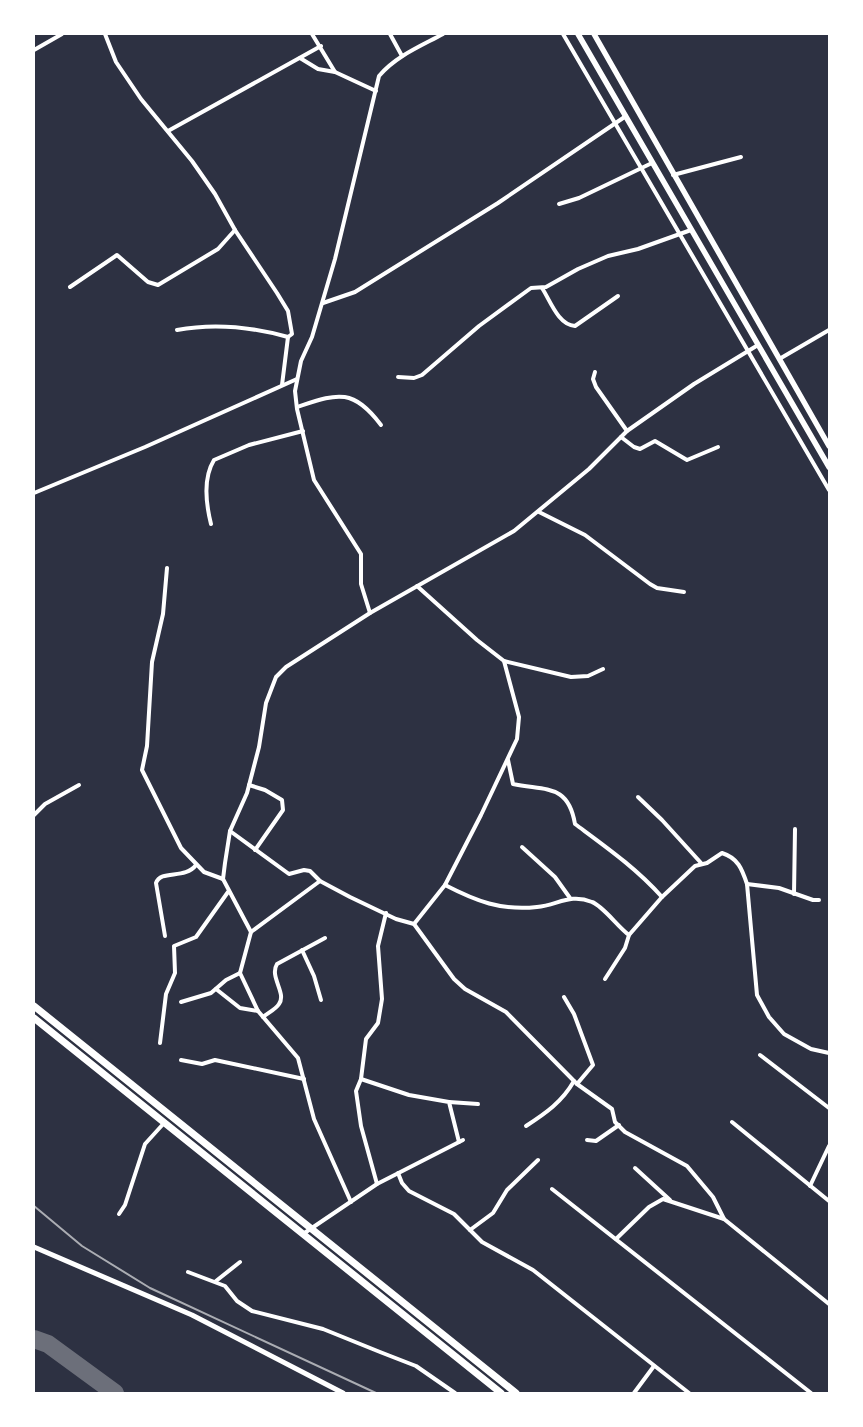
<svg xmlns="http://www.w3.org/2000/svg" width="863" height="1427" viewBox="0 0 863 1427" font-family="Spectral,serif">
<style>
.lines{fill:none;stroke-linecap:round;stroke-linejoin:round}
.taxiway{stroke:#6c6f7a;stroke-width:18}
.minor{stroke:#fff;stroke-width:4}
.tertiary{stroke:#fff;stroke-width:5}
.secondary{stroke:#fff;stroke-width:5.5}
.trunk{stroke:#fff;stroke-width:7}
.rail{stroke:#abadb3;stroke-width:2}
</style>
<rect width="100%" height="100%" fill="#2d3142"/>
<g class="lines">
<!-- taxiway -->
<path class="taxiway" d="M34,1339L48,1344L115,1393"/>
<!-- minor -->
<g class="minor">
<path d="M105,34L116,62L141,99L192,161L215,194L235,230L277,293L288,311L292,334L288,337L282,385"/>
<path d="M312,34L335,72L376,91"/>
<path d="M390,34L402,56"/>
<path d="M563,34L829,490"/>
<path d="M34,50L62,34"/>
<path d="M300,58L318,69L335,72"/>
<path d="M168,131L321,46"/>
<path d="M673,175L741,157"/>
<path d="M559,204L579,198L652,163"/>
<path d="M70,287L117,255L148,282L158,285L218,249L235,230"/>
<path d="M542,288C550,300 558,325 575,326L618,296"/>
<path d="M323,303L355,292L498,203L626,116"/>
<path d="M177,330C214,323 252,327 288,337"/>
<path d="M781,358L829,330"/>
<path d="M595,372L593,379L596,387L627,431"/>
<path d="M398,377L414,378L422,375L479,326L531,288L546,287L578,269L608,256L638,249L691,230"/>
<path d="M297,407C337,394 352,387 381,425"/>
<path d="M621,437L634,447L640,449L655,441L687,460L718,447"/>
<path d="M34,493L145,447L297,379"/>
<path d="M539,512L585,535L650,584L657,588L684,592"/>
<path d="M211,524C206,504 203,478 214,460L249,445L303,431"/>
<path d="M167,568L163,614L152,662L147,746L142,770L181,848L204,872L223,879"/>
<path d="M417,586L477,640L504,661L571,677L588,676L603,669"/>
<path d="M370,613L361,584V554L314,480L297,409L295,391L301,361L312,337L335,259L379,76C396,56 421,46 443,34"/>
<path d="M508,760L513,784C545,791 568,783 575,824C606,847 636,868 662,897"/>
<path d="M249,785L265,790L282,800L283,810L255,850"/>
<path d="M638,797L662,820L702,864"/>
<path d="M34,815L45,804L79,785"/>
<path d="M230,831L289,874L304,870L310,871L320,881L350,897L396,919L414,924L454,979L465,989L506,1012L577,1084L612,1109L615,1122L625,1132L687,1166L713,1197L724,1219L829,1304"/>
<path d="M522,847L555,877L570,898"/>
<path d="M747,884L779,888L813,900H819"/>
<path d="M445,885C476,901 501,911 537,907C558,905 570,893 592,902C603,906 618,927 629,935L662,897L695,866L707,863L722,853C738,858 742,869 747,884L757,995L769,1017L784,1034L811,1049L829,1053"/>
<path d="M794,894L795,829"/>
<path d="M414,924L445,885L481,815L517,739L519,717L504,661"/>
<path d="M251,932L320,881"/>
<path d="M165,936L156,883C161,869 185,880 196,865"/>
<path d="M302,950L314,976L321,1000"/>
<path d="M605,979L625,948L629,935"/>
<path d="M216,989L240,1008L258,1011"/>
<path d="M564,997L574,1014L593,1065L577,1084"/>
<path d="M181,1002L211,993L226,980L240,973"/>
<path d="M263,1017C268,1013 276,1009 279,1004C287,993 269,977 277,964L325,938"/>
<path d="M160,1043L166,994L175,973L174,946L196,937L228,892"/>
<path d="M760,1055L829,1108"/>
<path d="M181,1060L202,1064L215,1060L304,1079"/>
<path d="M361,1079L409,1095L449,1102L459,1142"/>
<path d="M449,1102L478,1104"/>
<path d="M732,1122L829,1201"/>
<path d="M526,1126C546,1113 562,1102 574,1081"/>
<path d="M587,1140L596,1141L619,1125"/>
<path d="M635,1168L670,1200"/>
<path d="M398,1173L402,1183L409,1191L454,1214L482,1242L533,1270L689,1393"/>
<path d="M377,1184L361,1126L356,1091L361,1079L366,1039L378,1023L382,999L378,946L386,913"/>
<path d="M810,1186L829,1146"/>
<path d="M552,1189L811,1393"/>
<path d="M351,1202L314,1119L298,1058L258,1011L240,973L251,932L223,879L225,863L230,831L247,793L259,747L266,703L276,677L286,667L370,613L514,531L589,469L627,431L694,384L758,345"/>
<path d="M119,1214L125,1205L145,1144L165,1122"/>
<path d="M470,1230L493,1213L507,1190L538,1160"/>
<path d="M303,1234L377,1184L463,1140"/>
<path d="M616,1239L649,1207L663,1199L724,1219"/>
<path d="M188,1272L225,1286L237,1301L252,1311L323,1329L380,1352L416,1366L455,1393"/>
<path d="M216,1281L240,1262"/>
<path d="M634,1393L654,1366"/>
</g>
<!-- tertiary -->
<path class="tertiary" d="M34,1247L192,1315L343,1393"/>
<!-- secondary -->
<g class="secondary">
<path d="M578,34L829,467"/>
<path d="M594,34L829,446"/>
</g>
<!-- trunk -->
<g class="trunk">
<path d="M34,1006L516,1393"/>
<path d="M34,1018L501,1393"/>
</g>
<!-- rail -->
<path class="rail" d="M34,1206L82,1246L150,1288L376,1393"/>
</g>
<!-- border -->
<rect width="863" height="1427" fill="none" stroke="#ffffff" stroke-width="70"/>
</svg>
